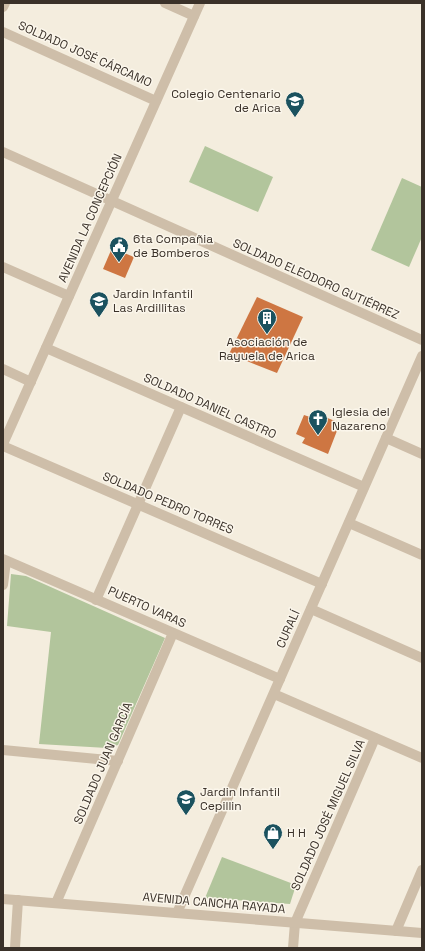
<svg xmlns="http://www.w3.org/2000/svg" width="425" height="951" viewBox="0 0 425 951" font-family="'Space Grotesk',sans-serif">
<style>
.green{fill:#b2c59c}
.building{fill:#ce7642}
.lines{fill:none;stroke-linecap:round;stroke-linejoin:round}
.minor{stroke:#cebea9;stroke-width:10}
.tertiary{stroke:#cebea9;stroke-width:10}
.labels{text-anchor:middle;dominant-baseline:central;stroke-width:3;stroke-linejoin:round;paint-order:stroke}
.street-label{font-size:12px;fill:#3a3129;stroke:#fbf6eb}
.poi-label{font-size:12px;fill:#3a3129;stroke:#fbf6eb;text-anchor:start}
</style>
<rect width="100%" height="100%" fill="#f4edde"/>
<!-- green -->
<g class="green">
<path d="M205,146L273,177L258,212L189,182Z"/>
<path d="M402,178L422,187V237L409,267L371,250Z"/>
<path d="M11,574L26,576L165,638L118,745L107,748L39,744L51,632L7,626Z"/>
<path d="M222,857L296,885L290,904L205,898Z"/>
</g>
<!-- building -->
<g class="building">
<path d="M112,248L134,257L125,278L103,269Z"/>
<path d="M257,297L303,317L277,373L229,354Z"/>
<path d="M304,415L310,417L311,415L319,418L320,415L340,423L328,454L302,443L305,438L296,434Z"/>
</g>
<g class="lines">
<!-- minor -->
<g class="minor">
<path d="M165,3L194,16"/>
<path d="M3,7L5,3"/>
<path d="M3,32L156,101"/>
<path d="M3,152L422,340"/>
<path d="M3,267L69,296"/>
<path d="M46,348L364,487"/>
<path d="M3,369L31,382"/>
<path d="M386,438L422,454"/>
<path d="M3,444L200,3"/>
<path d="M3,446L322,584"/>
<path d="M349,523L422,555"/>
<path d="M3,559L280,679"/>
<path d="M3,585L6,561"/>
<path d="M96,600L181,407"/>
<path d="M311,609L422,658"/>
<path d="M274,694L422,758"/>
<path d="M3,750L118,761"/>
<path d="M56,903L173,633"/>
<path d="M177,913L422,356"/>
<path d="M396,931L422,870"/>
<path d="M15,948L18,900"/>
<path d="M293,948L295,923L375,738"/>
</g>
<!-- tertiary -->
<path class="tertiary" d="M3,899L422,933"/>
</g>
<!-- icons -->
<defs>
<g id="school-pin" transform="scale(1)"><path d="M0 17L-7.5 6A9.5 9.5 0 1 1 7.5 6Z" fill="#1b525f" stroke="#fbf6eb"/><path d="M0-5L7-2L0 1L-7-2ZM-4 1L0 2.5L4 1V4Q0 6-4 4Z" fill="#fff"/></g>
<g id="civic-pin" transform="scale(1)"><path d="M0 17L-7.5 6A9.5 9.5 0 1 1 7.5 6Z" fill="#1b525f" stroke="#fbf6eb"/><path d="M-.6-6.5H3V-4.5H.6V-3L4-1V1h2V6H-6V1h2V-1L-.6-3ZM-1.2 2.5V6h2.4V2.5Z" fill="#fff"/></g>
<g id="building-pin" transform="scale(1)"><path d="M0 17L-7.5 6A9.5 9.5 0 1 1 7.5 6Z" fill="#1b525f" stroke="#fbf6eb"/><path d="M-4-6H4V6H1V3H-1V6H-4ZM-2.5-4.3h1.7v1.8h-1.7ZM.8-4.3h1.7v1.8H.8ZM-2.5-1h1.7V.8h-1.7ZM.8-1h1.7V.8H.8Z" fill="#fff"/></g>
<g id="church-pin" transform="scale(1)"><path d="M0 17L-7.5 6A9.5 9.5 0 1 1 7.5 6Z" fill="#1b525f" stroke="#fbf6eb"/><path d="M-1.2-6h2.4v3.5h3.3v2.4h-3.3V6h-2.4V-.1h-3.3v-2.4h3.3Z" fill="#fff"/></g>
<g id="shop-pin" transform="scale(1)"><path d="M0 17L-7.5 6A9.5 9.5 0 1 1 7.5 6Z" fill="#1b525f" stroke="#fbf6eb"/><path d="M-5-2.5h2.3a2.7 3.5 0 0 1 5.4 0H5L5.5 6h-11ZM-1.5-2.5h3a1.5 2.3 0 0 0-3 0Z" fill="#fff"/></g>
</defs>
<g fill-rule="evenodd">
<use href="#school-pin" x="295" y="101"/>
<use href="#civic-pin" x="119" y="246"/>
<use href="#school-pin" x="99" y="301"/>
<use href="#building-pin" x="267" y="318"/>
<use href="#church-pin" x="318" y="419"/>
<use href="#school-pin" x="186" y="799"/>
<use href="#shop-pin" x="273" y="833"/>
</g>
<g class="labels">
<!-- street labels -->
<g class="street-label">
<text transform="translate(85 54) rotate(24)">SOLDADO JOSÉ CÁRCAMO</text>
<text transform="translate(90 218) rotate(-66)">AVENIDA LA CONCEPCIÓN</text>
<text transform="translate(316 279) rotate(24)">SOLDADO ELEODORO GUTIÉRREZ</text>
<text transform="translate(210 406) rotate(24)">SOLDADO DANIEL CASTRO</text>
<text transform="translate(168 503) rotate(23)">SOLDADO PEDRO TORRES</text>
<text transform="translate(147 607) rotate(24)">PUERTO VARAS</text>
<text transform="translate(288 629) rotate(-66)">CURALÍ</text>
<text transform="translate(103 763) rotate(-67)">SOLDADO JUAN GARCÍA</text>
<text transform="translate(328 815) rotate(-66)">SOLDADO JOSÉ MIGUEL SILVA</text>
<text transform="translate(214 903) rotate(5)">AVENIDA CANCHA RAYADA</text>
</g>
<!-- poi labels -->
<g class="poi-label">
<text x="281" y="94" text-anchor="end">Colegio Centenario<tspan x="281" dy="14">de Arica</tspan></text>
<text x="133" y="239">6ta Compañia<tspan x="133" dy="14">de Bomberos</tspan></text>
<text x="113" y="294">Jardín Infantil<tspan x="113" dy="14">Las Ardillitas</tspan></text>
<text x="267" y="342" text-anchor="middle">Asociación de<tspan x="267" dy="14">Rayuela de Arica</tspan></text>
<text x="332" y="412">Iglesia del<tspan x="332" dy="14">Nazareno</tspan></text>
<text x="200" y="792">Jardin Infantil<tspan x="200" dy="14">Cepillin</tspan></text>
<text x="287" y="833">H H</text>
</g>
</g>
<!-- border -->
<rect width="425" height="951" fill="none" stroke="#3a3129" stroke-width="8"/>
</svg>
